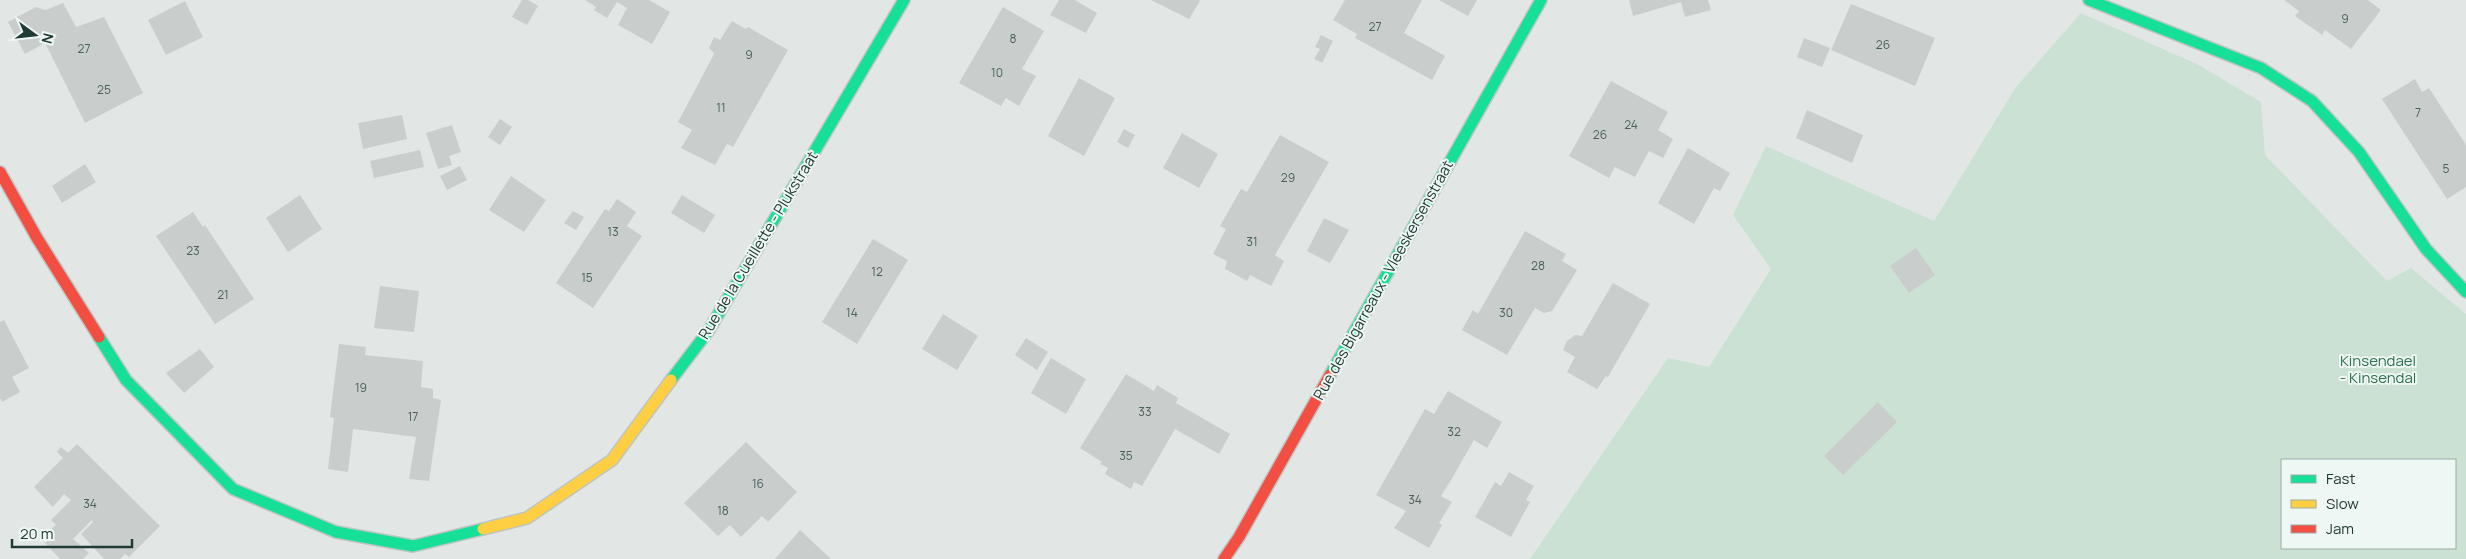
<svg xmlns="http://www.w3.org/2000/svg" width="2466" height="559" viewBox="0 0 2466 559" font-family="Manrope,sans-serif">
<style>
.green{fill:#cbe1d4;fill-rule:evenodd}
.building{fill:#c9cecd}
.lines{fill:none;stroke-linecap:round;stroke-linejoin:round}
.fast-casing{stroke:#bec5c3;stroke-width:14}
.slow-casing{stroke:#bec5c3;stroke-width:14}
.jam-casing{stroke:#bec5c3;stroke-width:14}
.fast{stroke:#16e098;stroke-width:11}
.slow{stroke:#ffcf43;stroke-width:11}
.jam{stroke:#f24e42;stroke-width:11}
.labels{text-anchor:middle;dominant-baseline:central;stroke-width:4;stroke-linejoin:round;paint-order:stroke}
.number-label{font-size:12px;fill:#4b605c}
.street-label{font-size:15px;fill:#203a36;stroke:#eff7f4}
.park-label{font-size:15px;fill:#2b704e;stroke:#eff7f4}
</style>
<rect width="100%" height="100%" fill="#e2e7e6"/>
<!-- green -->
<path class="green" d="M2081,13L2197,64L2261,102L2265,155L2387,281L2411,268L2466,314V559H1530L1668,358L1709,367L1771,269L1733,215L1766,146L1934,221L2016,87ZM2282,460H2455V548H2282Z"/>
<!-- building -->
<g class="building">
<path d="M522,0H528L538,6L527,25L512,17Z"/>
<path d="M585,0H649L670,12L652,44L618,25L627,8L617,2L607,18L594,10L596,7Z"/>
<path d="M1059,0H1075L1097,13L1086,33L1050,15Z"/>
<path d="M1151,0H1199L1200,1L1189,19Z"/>
<path d="M1345,0H1422L1404,33L1445,56L1432,80L1355,38L1357,34L1333,20Z"/>
<path d="M1439,0H1477L1468,16Z"/>
<path d="M1629,0H1708L1711,10L1685,17L1681,2L1633,16Z"/>
<path d="M2284,0H2368L2381,10L2351,49L2325,30L2322,35L2295,16L2299,11Z"/>
<path d="M185,1L203,37L166,55L148,20Z"/>
<path d="M63,3L76,27L104,17L143,93L85,123L45,43L25,54L8,22L36,7L46,10Z"/>
<path d="M1851,4L1935,38L1915,86L1831,50Z"/>
<path d="M1003,7L1044,31L1022,69L1036,76L1019,106L1006,98L1001,106L959,83Z"/>
<path d="M732,21L746,29L748,27L788,50L733,147L727,144L715,165L681,148L692,130L678,122L713,56L714,53L709,48L714,37L720,40Z"/>
<path d="M1321,35L1333,41L1322,63L1314,59L1320,49L1315,47Z"/>
<path d="M1804,38L1830,48L1822,67L1797,57Z"/>
<path d="M1079,78L1115,98L1084,156L1048,136Z"/>
<path d="M2415,79L2422,92L2429,88L2466,145V187L2447,199L2382,99Z"/>
<path d="M1611,81L1668,112L1658,130L1673,139L1663,158L1649,151L1635,177L1615,167L1609,178L1569,156Z"/>
<path d="M1807,110L1863,135L1852,163L1796,138Z"/>
<path d="M402,115L407,139L363,149L358,123Z"/>
<path d="M500,119L512,127L500,145L488,137Z"/>
<path d="M452,125L461,152L449,156L452,165L438,169L426,133Z"/>
<path d="M1124,129L1135,135L1128,148L1117,142Z"/>
<path d="M1182,133L1218,154L1199,188L1163,168Z"/>
<path d="M1280,135L1329,162L1275,255L1284,261L1271,286L1250,275L1247,281L1225,269L1227,261L1213,254L1226,229L1220,226L1241,189L1247,192Z"/>
<path d="M1688,148L1730,173L1720,191L1714,188L1694,224L1658,203Z"/>
<path d="M420,150L424,167L374,178L370,161Z"/>
<path d="M85,164L96,182L62,203L52,186Z"/>
<path d="M460,166L467,180L447,190L440,176Z"/>
<path d="M511,176L546,200L524,232L489,210Z"/>
<path d="M300,195L322,229L288,252L266,218Z"/>
<path d="M682,195L715,215L704,233L671,213Z"/>
<path d="M617,199L636,212L627,226L642,236L593,308L556,283L605,209L609,211Z"/>
<path d="M573,211L584,217L576,230L564,223Z"/>
<path d="M193,212L203,227L205,225L254,299L215,324L156,236Z"/>
<path d="M1324,218L1349,230L1330,263L1307,251Z"/>
<path d="M1525,231L1566,254L1562,261L1577,270L1552,311L1544,313L1535,308L1507,355L1462,330L1473,310L1478,314Z"/>
<path d="M873,239L908,260L857,344L822,322Z"/>
<path d="M1916,248L1935,275L1909,293L1890,266Z"/>
<path d="M1613,283L1650,304L1608,377L1606,376L1597,389L1567,372L1575,357L1563,350L1567,341L1575,335L1582,336Z"/>
<path d="M380,286L419,291L414,332L374,328Z"/>
<path d="M943,314L978,336L957,370L922,349Z"/>
<path d="M4,320L29,368L12,377L20,392L2,402L0,398V322Z"/>
<path d="M1026,338L1048,352L1037,370L1015,355Z"/>
<path d="M339,344L366,347L365,355L423,361L421,387L433,389V398L441,400L429,481L409,479L416,437L353,429L348,472L328,469L334,418L330,417Z"/>
<path d="M200,349L214,367L184,393L166,373Z"/>
<path d="M1051,358L1086,379L1066,414L1031,393Z"/>
<path d="M1126,374L1154,391L1157,385L1178,398L1176,403L1230,434L1219,454L1175,429L1142,486L1134,482L1131,489L1105,474L1108,468L1100,464L1102,462L1080,448Z"/>
<path d="M1448,391L1502,422L1487,448L1474,440L1451,480L1441,496L1452,502L1439,523L1442,525L1429,548L1394,528L1406,511L1376,495L1425,409L1434,414Z"/>
<path d="M1878,402L1897,422L1843,475L1824,456Z"/>
<path d="M746,442L797,492L768,522L762,516L741,537L730,525L718,536L684,503Z"/>
<path d="M77,444L160,526L129,557L125,554L120,559H104L81,534L93,522L92,520L73,539L89,553L83,559H60L45,543L50,538L46,534L56,525L51,520L71,500L64,494L53,507L34,487L63,458L57,452L61,447L68,453Z"/>
<path d="M1509,472L1534,486L1526,500L1530,502L1511,537L1475,517L1495,482L1501,486Z"/>
<path d="M800,530L831,559H775Z"/>
</g>
<g class="lines">
<!-- fast casing -->
<g class="fast-casing">
<g id="fast">
<path d="M2089,0L2261,68L2312,101L2359,152L2426,249L2466,292"/>
<path d="M99,337L126,380L233,489L336,532L413,546L483,529"/>
<path d="M1330,375L1541,0"/>
<path d="M671,380L709,330L904,0"/>
</g>
</g>
<!-- slow casing -->
<g class="slow-casing">
<path id="slow" d="M483,529L527,518L612,460L671,380"/>
</g>
<!-- jam casing -->
<g class="jam-casing">
<g id="jam">
<path d="M0,172L37,238L99,337"/>
<path d="M1224,559L1239,537L1330,375"/>
</g>
</g>
<!-- fast -->
<use href="#fast" class="fast"/>
<!-- slow -->
<use href="#slow" class="slow"/>
<!-- jam -->
<use href="#jam" class="jam"/>
</g>
<g class="labels">
<!-- number labels -->
<g class="number-label">
<text x="2345" y="18">9</text>
<text x="1375" y="26">27</text>
<text x="1013" y="38">8</text>
<text x="1883" y="44">26</text>
<text x="84" y="48">27</text>
<text x="749" y="54">9</text>
<text x="997" y="72">10</text>
<text x="104" y="89">25</text>
<text x="721" y="107">11</text>
<text x="2418" y="112">7</text>
<text x="1631" y="124">24</text>
<text x="1600" y="134">26</text>
<text x="2446" y="168">5</text>
<text x="1288" y="177">29</text>
<text x="613" y="231">13</text>
<text x="1252" y="241">31</text>
<text x="193" y="250">23</text>
<text x="1538" y="265">28</text>
<text x="877" y="271">12</text>
<text x="587" y="277">15</text>
<text x="223" y="294">21</text>
<text x="852" y="312">14</text>
<text x="1506" y="312">30</text>
<text x="361" y="387">19</text>
<text x="1145" y="411">33</text>
<text x="413" y="416">17</text>
<text x="1454" y="431">32</text>
<text x="1126" y="455">35</text>
<text x="758" y="483">16</text>
<text x="1415" y="499">34</text>
<text x="90" y="503">34</text>
<text x="723" y="510">18</text>
</g>
<!-- street labels -->
<g class="street-label">
<text transform="translate(758 245) rotate(-59)">Rue de la Cueillette - Plukstraat</text>
<text transform="translate(1383 280) rotate(-61)">Rue des Bigarreaux - Vleeskersenstraat</text>
</g>
<!-- park labels -->
<g class="park-label">
<text x="2378" y="360">Kinsendael<tspan x="2378" dy="17">- Kinsendal</tspan></text>
</g>
</g>
<!-- legend -->
<rect x="2281" y="459" width="175" height="90" fill="#eff7f4" stroke="#9caba8"/>
<rect x="2291" y="475" width="25" height="8" fill="#16e098" stroke="#9caba8"/>
<text x="2326" y="484" font-size="15" fill="#203a36">Fast</text>
<rect x="2291" y="500" width="25" height="8" fill="#ffcf43" stroke="#9caba8"/>
<text x="2326" y="509" font-size="15" fill="#203a36">Slow</text>
<rect x="2291" y="525" width="25" height="8" fill="#f24e42" stroke="#9caba8"/>
<text x="2326" y="534" font-size="15" fill="#203a36">Jam</text>
<!-- north arrow -->
<g transform="translate(35 35) rotate(105)" stroke="#eff7f4" stroke-width="4" paint-order="stroke">
<path d="M0-4L9 19L0 12L-9 19Z" fill="#203a36"/>
<text y="-8" font-size="14" font-weight="bold" text-anchor="middle" fill="#203a36">N</text>
</g>
<!-- scale -->
<path d="M12 539v8h120v-8" fill="none" stroke="#203a36" stroke-width="2.5"/>
<text x="20" y="539" font-size="15" fill="#203a36" stroke="#eff7f4" stroke-width="4" paint-order="stroke">20 m</text>
</svg>
